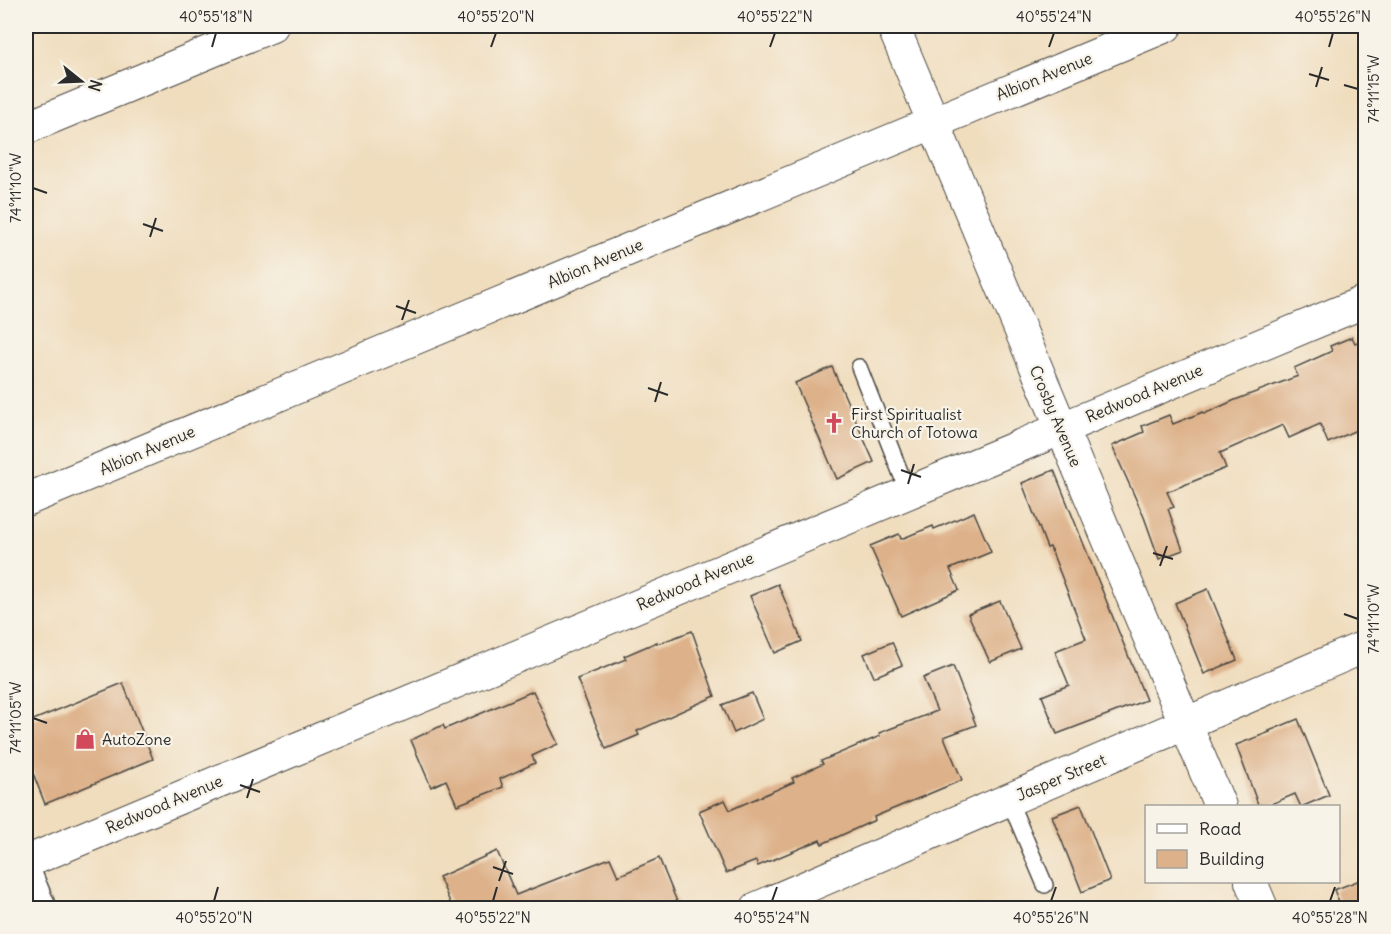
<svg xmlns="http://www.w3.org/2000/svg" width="1391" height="934" viewBox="0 0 1391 934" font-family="Delius,sans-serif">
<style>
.building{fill:#ddb189}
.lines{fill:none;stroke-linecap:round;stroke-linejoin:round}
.service-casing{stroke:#494641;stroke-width:18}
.minor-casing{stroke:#494641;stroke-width:34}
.primary-casing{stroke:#494641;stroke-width:36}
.service{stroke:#fff;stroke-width:15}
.minor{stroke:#fff;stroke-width:32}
.primary{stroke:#fff;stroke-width:33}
.ticks{fill:none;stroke:#2b2b2b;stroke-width:2}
.labels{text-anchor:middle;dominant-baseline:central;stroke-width:4.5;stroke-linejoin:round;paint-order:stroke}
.street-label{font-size:16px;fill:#2b2b2b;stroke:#f7f3e8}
.poi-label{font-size:16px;fill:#2b2b2b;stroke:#f7f3e8;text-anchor:start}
.neatline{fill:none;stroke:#2b2b2b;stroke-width:2}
.ticks-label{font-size:15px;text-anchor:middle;fill:#2b2b2b}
</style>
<rect width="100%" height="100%" fill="#f7f3e8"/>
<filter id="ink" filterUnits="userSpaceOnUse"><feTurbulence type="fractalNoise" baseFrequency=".0167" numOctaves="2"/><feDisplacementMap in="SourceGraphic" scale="12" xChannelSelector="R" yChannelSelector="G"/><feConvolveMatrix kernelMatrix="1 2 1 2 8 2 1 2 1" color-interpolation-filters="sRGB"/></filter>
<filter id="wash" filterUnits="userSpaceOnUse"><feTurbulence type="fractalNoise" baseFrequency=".008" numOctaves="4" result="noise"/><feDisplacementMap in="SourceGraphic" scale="24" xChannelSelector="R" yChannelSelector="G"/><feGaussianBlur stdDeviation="1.35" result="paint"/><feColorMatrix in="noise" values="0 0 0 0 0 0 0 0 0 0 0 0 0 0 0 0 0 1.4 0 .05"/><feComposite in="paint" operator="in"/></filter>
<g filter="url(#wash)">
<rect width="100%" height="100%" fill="#f0ddbe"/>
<g id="blocks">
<!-- building -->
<g class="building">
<path d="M1352,337L1355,343L1365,339V426L1328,443L1320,424L1289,438L1283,425L1220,453L1226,468L1167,492L1174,507L1168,509L1183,550L1159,559L1144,517L1112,446L1144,432L1142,426L1169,415L1173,424L1203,412L1204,414L1235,400L1298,376L1294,368L1332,351L1330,346Z"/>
<path d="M832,367L874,462L837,479L795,383Z"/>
<path d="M1054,470L1146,700L1057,734L1042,696L1069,685L1055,651L1086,639L1050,547L1047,548L1022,483Z"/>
<path d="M974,512L991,552L950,569L959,590L901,616L870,546L899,534L901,539L933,526L934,529Z"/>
<path d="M778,584L802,641L775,653L750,596Z"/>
<path d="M1208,589L1237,660L1204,674L1175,603Z"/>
<path d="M1000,601L1021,649L990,662L968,614Z"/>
<path d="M692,631L715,696L637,731L639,735L606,749L577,679L626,659L624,656L657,642V644Z"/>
<path d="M892,642L902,665L874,677L864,654Z"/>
<path d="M953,666L976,725L944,737L962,780L874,817L875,820L822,844L820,840L758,866L756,861L726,873L699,811L725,800L730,810L794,782L792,778L823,764L821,761L880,736L879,733L937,711L923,678Z"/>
<path d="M123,683L153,759L45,804L26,755V723Z"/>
<path d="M533,691L558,744L532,756L535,763L500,779L503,787L457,805L446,780L431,787L411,740L443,725L445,729Z"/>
<path d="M752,693L763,719L734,733L722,705Z"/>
<path d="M1298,719L1329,795L1301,807L1295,794L1264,807H1259L1236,745L1270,732L1269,731Z"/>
<path d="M1081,805L1110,880L1082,892L1052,816Z"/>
<path d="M497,851L516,895L610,858L618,876L659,858L680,909H453L439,877Z"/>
<path d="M1365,878V909H1342L1334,890Z"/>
</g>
</g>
</g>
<g filter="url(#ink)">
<use href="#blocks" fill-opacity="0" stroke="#494641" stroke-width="1.5"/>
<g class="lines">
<!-- service casing -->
<g class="service-casing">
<g id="service">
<path d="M859,367L908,492"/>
<path d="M1009,800L1045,885"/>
</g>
</g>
<!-- minor casing -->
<g class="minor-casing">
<g id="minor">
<path d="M893,26L1220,806"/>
<path d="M26,128L272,26"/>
<path d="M26,500L1166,26"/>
<path d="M26,862L1366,301"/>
<path d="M1251,882L1262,908"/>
<path d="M757,908L1366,646"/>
</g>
</g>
<!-- primary casing -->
<g class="primary-casing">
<path id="primary" d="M26,877L39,908"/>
</g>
<!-- service -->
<use href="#service" class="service"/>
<!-- minor -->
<use href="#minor" class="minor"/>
<!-- primary -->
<use href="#primary" class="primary"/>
</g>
</g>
<!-- ticks -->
<path class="ticks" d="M212,47L216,33M491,47L496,33M770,47L775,33M1049,47L1054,33M1329,47L1333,33M1309,74L1329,80M1344,85L1358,89M1316,87L1322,67M33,188L47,193M143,224L163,231M150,237L156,218M396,306L416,313M402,320L409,300M648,388L668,395M655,402L661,382M901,470L921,477M908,484L914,464M1153,553L1173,559M1160,566L1167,546M1344,614L1358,619M33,718L47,723M240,785L260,792M247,798L253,779M493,867L513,874M499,881L506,861M214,901L218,887M493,901L497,887M772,901L777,887M1051,901L1056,887M1330,901L1335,887"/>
<!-- icons -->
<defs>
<g id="church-bare" transform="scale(1.62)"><path d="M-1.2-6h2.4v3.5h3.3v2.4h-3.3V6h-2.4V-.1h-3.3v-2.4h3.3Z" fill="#d1495b" stroke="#f7f3e8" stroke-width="2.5" paint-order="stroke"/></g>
<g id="shop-bare" transform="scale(1.62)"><path d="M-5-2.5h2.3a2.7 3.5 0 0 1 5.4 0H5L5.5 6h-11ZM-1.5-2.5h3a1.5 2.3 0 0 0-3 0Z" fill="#d1495b" stroke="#f7f3e8" stroke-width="2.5" paint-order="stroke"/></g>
</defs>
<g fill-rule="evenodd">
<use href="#church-bare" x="834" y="423"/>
<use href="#shop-bare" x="85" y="739"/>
</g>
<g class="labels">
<!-- street labels -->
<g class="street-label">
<text transform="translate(1044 76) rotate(-22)">Albion Avenue</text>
<text transform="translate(595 263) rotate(-23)">Albion Avenue</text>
<text transform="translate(1144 393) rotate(-23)">Redwood Avenue</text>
<text transform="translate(1056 416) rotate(67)">Crosby Avenue</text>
<text transform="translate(147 450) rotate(-23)">Albion Avenue</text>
<text transform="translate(695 581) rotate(-23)">Redwood Avenue</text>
<text transform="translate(1061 777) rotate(-23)">Jasper Street</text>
<text transform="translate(164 804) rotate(-23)">Redwood Avenue</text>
</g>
<!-- poi labels -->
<g class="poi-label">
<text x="851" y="414">First Spiritualist<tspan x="851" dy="18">Church of Totowa</tspan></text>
<text x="102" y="739">AutoZone</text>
</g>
</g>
<!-- margin -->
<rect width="1391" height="934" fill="none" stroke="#f7f3e8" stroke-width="66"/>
<!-- legend -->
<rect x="1145" y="805" width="195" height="78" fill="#f7f3e8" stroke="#a5a39c" stroke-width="1.5"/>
<rect x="1157" y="824" width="30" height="9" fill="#ffffff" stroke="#a5a39c" stroke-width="1.5"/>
<text x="1199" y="835" font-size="18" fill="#2b2b2b">Road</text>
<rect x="1157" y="850" width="30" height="18" fill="#ddb189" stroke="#a5a39c" stroke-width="1.5"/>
<text x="1199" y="865" font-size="18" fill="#2b2b2b">Building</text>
<!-- north arrow -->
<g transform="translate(81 81) rotate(108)" stroke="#f7f3e8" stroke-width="4.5" paint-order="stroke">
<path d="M0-4.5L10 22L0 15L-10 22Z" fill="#2b2b2b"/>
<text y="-9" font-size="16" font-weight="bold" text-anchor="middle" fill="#2b2b2b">N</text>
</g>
<rect x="33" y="33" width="1325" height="868" class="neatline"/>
<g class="ticks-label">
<text x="216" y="22">40°55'18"N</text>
<text x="496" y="22">40°55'20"N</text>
<text x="775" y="22">40°55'22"N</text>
<text x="1054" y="22">40°55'24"N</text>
<text x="1333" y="22">40°55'26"N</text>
<text transform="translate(1374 89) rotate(-90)" y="5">74°11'15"W</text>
<text transform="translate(16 188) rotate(-90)" y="5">74°11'10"W</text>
<text transform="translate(1374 619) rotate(-90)" y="5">74°11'10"W</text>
<text transform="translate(16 718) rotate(-90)" y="5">74°11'05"W</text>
<text x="214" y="923">40°55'20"N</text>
<text x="493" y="923">40°55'22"N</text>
<text x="772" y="923">40°55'24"N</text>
<text x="1051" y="923">40°55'26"N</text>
<text x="1330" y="923">40°55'28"N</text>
</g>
</svg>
